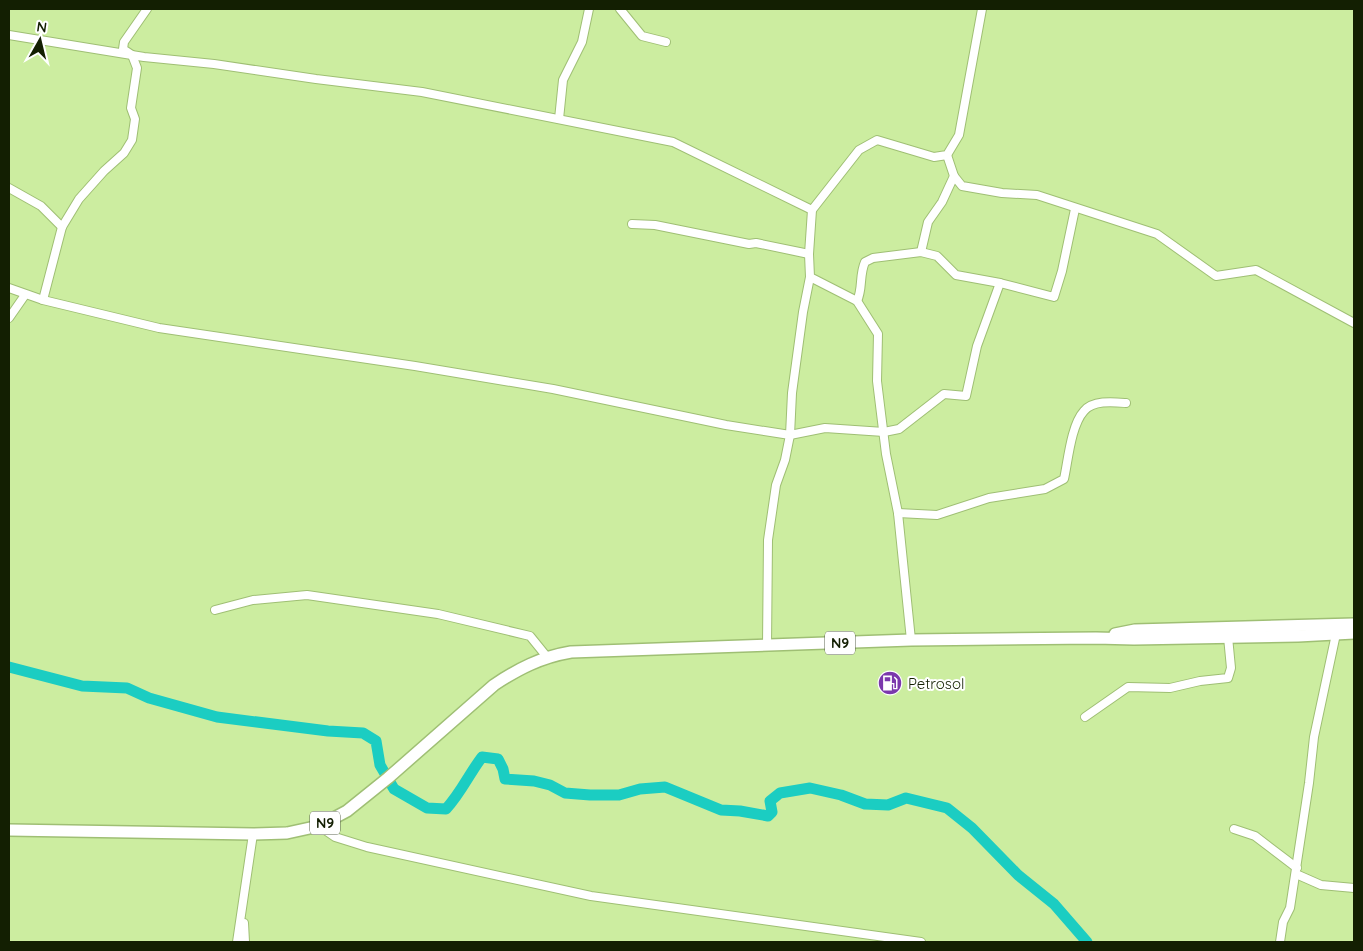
<svg xmlns="http://www.w3.org/2000/svg" width="1363" height="951" viewBox="0 0 1363 951" font-family="Quicksand,sans-serif">
<style>
.lines{fill:none;stroke-linecap:round;stroke-linejoin:round}
.river{stroke:#1bcdc2;stroke-width:11}
.minor-casing{stroke:#9fbf74;stroke-width:10}
.highway-casing{stroke:#9fbf74;stroke-width:14}
.minor{stroke:#fff;stroke-width:8}
.highway{stroke:#fff;stroke-width:11}
.labels{text-anchor:middle;dominant-baseline:central;stroke-width:4;stroke-linejoin:round;paint-order:stroke}
.shield{fill:#fff;stroke:#5a624e;stroke-width:1}
.shield-label{font-size:14px;font-weight:bold;fill:#131f02}
.poi-label{font-size:15px;fill:#131f02;stroke:#fff;text-anchor:start}
</style>
<rect width="100%" height="100%" fill="#cceda0"/>
<g class="lines">
<!-- river -->
<path class="river" d="M9,667L82,686L127,688L149,698L217,717L328,731L363,733L376,741L380,765L394,789L427,808L446,809C461,793 469,774 482,757L498,759L503,769L505,779L534,781L550,785L565,793L590,795H619L640,789L665,787L721,810L740,811L768,816L772,812L770,801L780,793L810,788L841,795L865,804L888,805L906,798L947,808L972,828L1018,875L1054,904L1087,942"/>
<!-- minor casing -->
<g class="minor-casing">
<g id="minor">
<path d="M620,9L642,36L666,42"/>
<path d="M9,35L144,57L214,64L316,79L422,92L673,142L812,210"/>
<path d="M559,119L563,80L582,42L589,9"/>
<path d="M954,176L962,186L1002,193L1037,195L1157,234L1216,276L1256,270L1354,323"/>
<path d="M9,188L41,206L62,227"/>
<path d="M632,224L655,225L749,244L756,243L809,254"/>
<path d="M921,252L928,222L942,202L954,176L947,155"/>
<path d="M9,288L43,300L159,328L415,366L553,389L726,425L790,435L825,428L884,432L899,429L944,394L966,396L977,346L1000,283"/>
<path d="M43,300L62,227L79,199L104,171L124,153L132,140L135,119L131,108L137,68L132,55L123,49L124,42L147,9"/>
<path d="M857,301C863,289 859,275 865,262L873,258L921,252L937,256L956,275L1000,283L1054,297L1062,271L1075,209"/>
<path d="M9,318L25,295"/>
<path d="M898,513L937,515L989,498L1045,489L1064,479C1068,461 1071,425 1084,411C1093,400 1113,402 1126,403"/>
<path d="M215,610L253,600L307,595L438,614L530,636L547,657"/>
<path d="M911,640L898,513L886,454L877,381L878,334L857,301L810,277L809,254L812,210L859,150L877,140L934,157L947,155L959,135L982,9"/>
<path d="M767,645L768,540L776,485L785,460L790,435L792,393L803,312L810,277"/>
<path d="M1085,717L1128,687L1170,688L1200,681L1228,678L1231,668L1228,637"/>
<path d="M319,826L335,837L367,847L591,896L921,942"/>
<path d="M1234,829L1255,836L1297,868"/>
<path d="M1296,874L1321,885L1354,888"/>
<path d="M244,923L245,942"/>
<path d="M237,942L253,834"/>
<path d="M1280,942L1283,922L1290,908L1309,783L1314,737L1336,634"/>
</g>
</g>
<!-- highway casing -->
<g class="highway-casing">
<g id="highway">
<path d="M1115,634L1135,630L1354,624"/>
<path d="M9,830L253,834L287,833L319,826L347,811L388,778L494,685C518,669 541,657 571,652L911,640L1096,638L1134,639L1298,636L1354,633"/>
</g>
</g>
<!-- minor -->
<use href="#minor" class="minor"/>
<!-- highway -->
<use href="#highway" class="highway"/>
</g>
<!-- icons -->
<defs>
<g id="fuel-disc" transform="scale(1.25)"><circle r="9.5" fill="#7b38ac" stroke="#fff"/><path d="M-5.5-6h7V0h2V4h1.3V-2.5L3-4.5l.8-.8L6-3V5H2.5V1h-1V6h-7ZM-4.2-4.7v3.2H.2V-4.7Z" fill="#fff"/></g>
</defs>
<g fill-rule="evenodd">
<use href="#fuel-disc" x="890" y="683"/>
</g>
<g class="labels">
<!-- shield labels -->
<g class="shield">
<rect x="825" y="631.5" width="30" height="23" rx="4"/>
<rect x="310" y="811.5" width="30" height="23" rx="4"/>
</g>
<g class="shield-label">
<text x="840" y="643">N9</text>
<text x="325" y="823">N9</text>
</g>
<!-- poi labels -->
<g class="poi-label">
<text x="908" y="683">Petrosol</text>
</g>
</g>
<!-- border -->
<rect width="1363" height="951" fill="none" stroke="#131f02" stroke-width="20"/>
<!-- north arrow -->
<g transform="translate(40 40) rotate(8)" stroke="#ffffff" stroke-width="4" paint-order="stroke">
<path d="M0-4L9 19L0 12L-9 19Z" fill="#131f02"/>
<text y="-8" font-size="14" font-weight="bold" text-anchor="middle" fill="#131f02">N</text>
</g>
</svg>
